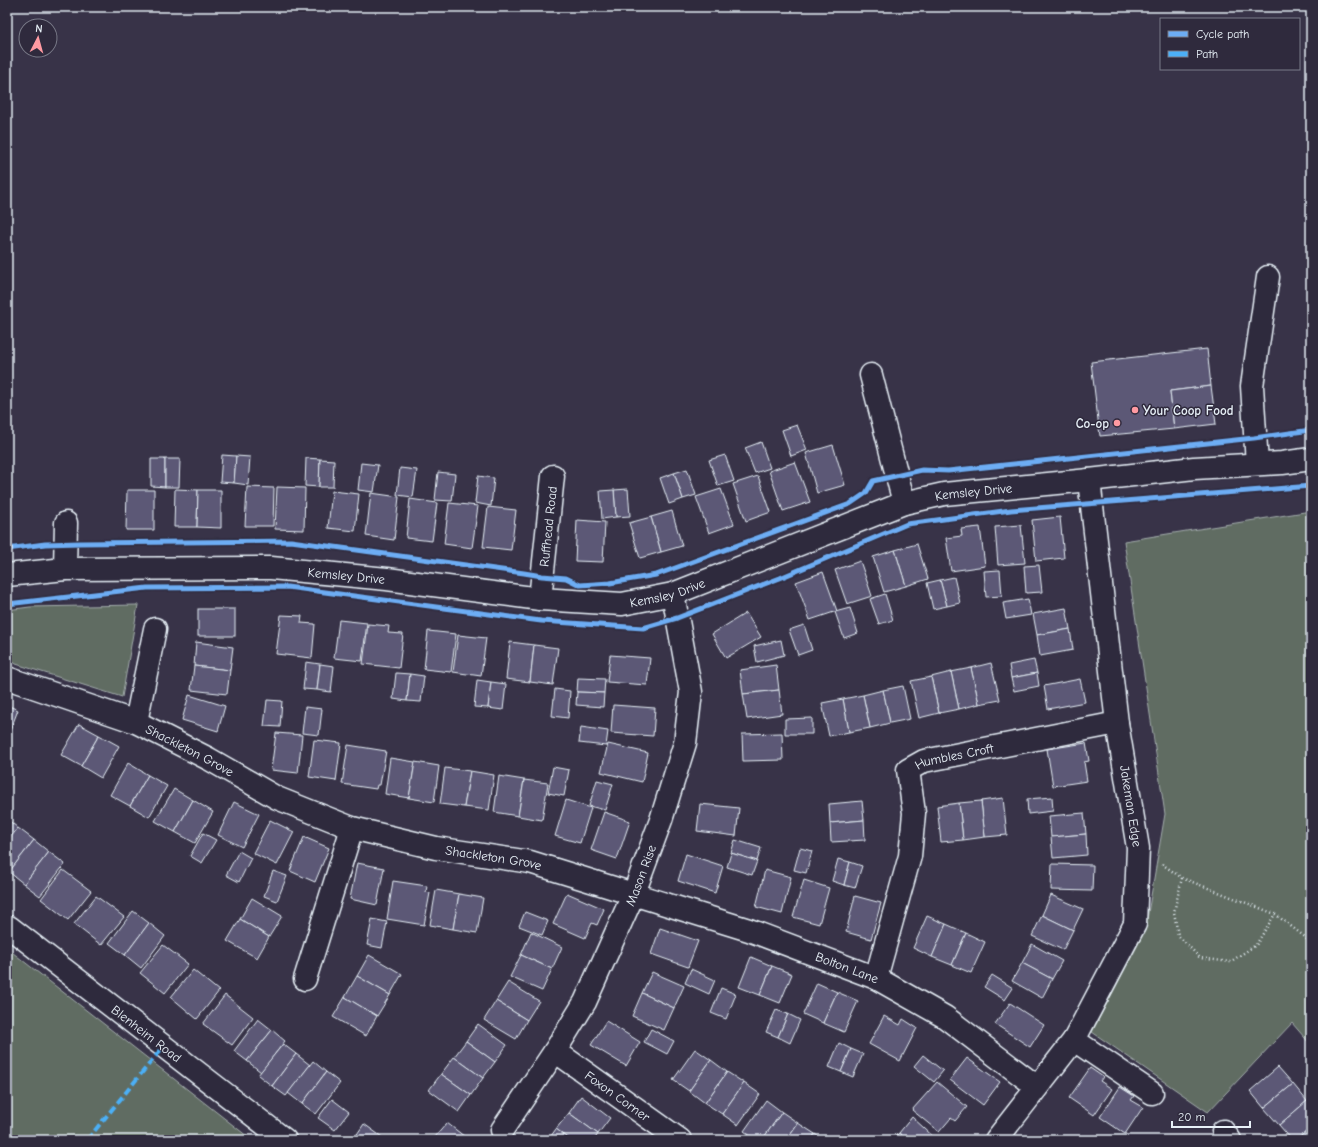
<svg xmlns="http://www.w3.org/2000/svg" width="1318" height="1147" viewBox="0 0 1318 1147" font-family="'Comic Neue',sans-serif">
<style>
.green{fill:#606c62;stroke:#a4aead}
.building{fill:#5b5976;stroke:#e8f1f8}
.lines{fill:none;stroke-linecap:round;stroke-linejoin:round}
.minor-casing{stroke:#e8f1f8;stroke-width:25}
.path{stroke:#e8f1f8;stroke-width:2.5;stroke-dasharray:1 3;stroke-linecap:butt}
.minor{stroke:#2f2a3d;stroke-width:22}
.quiet{stroke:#4cb0f7;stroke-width:4;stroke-dasharray:8 4;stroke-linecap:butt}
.cycleway-casing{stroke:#2f2a3d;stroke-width:8}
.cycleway{stroke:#6dadf4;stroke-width:5}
.poi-dot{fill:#ff9aa2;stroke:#2f2a3d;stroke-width:1.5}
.labels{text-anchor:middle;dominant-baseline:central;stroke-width:3;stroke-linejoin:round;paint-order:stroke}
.poi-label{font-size:13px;font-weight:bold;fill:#e8f1f8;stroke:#2f2a3d;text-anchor:start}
.street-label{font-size:13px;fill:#e8f1f8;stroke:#2f2a3d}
</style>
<rect width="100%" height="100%" fill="#383348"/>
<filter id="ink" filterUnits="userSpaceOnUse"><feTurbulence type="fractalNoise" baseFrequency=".025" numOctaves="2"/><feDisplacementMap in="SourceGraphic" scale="8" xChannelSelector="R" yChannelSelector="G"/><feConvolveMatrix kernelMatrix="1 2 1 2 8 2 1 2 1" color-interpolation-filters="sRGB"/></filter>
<g filter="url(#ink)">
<!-- green -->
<g class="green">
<path d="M1311,511V1045L1292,1023L1208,1112L1092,1032L1145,931L1165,814L1124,541Z"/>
<path d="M138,605L122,697L16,664L7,657V610L30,607Z"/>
<path d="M8,949L252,1140H7Z"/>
</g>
<!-- building -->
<g class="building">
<path d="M1207,349L1211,386L1170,391L1174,429L1100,436L1091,362Z"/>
<path d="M1211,386L1216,424L1174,429L1170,391Z"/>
<path d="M797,425L807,450L791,456L782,430Z"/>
<path d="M761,442L770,468L755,473L745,448Z"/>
<path d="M833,445L845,485L817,493L806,453Z"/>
<path d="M222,455L236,456L234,483L220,482Z"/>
<path d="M725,455L734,481L718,486L709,460Z"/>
<path d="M236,456L250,457L248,485L234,483Z"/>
<path d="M306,458L320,459L319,487L305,486Z"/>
<path d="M151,459H165V487L151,486Z"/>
<path d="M165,459H180L179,487H165Z"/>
<path d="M320,459L334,460L333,487H319Z"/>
<path d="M795,462L810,502L783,511L769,471Z"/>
<path d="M361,463L378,465L374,492L358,490Z"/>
<path d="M400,468L417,470L413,497L397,495Z"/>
<path d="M687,469L696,495L683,499L674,473Z"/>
<path d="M438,472L455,474L452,501L435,500Z"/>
<path d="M674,473L683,499L669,504L660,478Z"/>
<path d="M478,476L494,478L491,506L475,503Z"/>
<path d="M758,476L771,512L746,521L733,484Z"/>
<path d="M247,487L274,488L273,526H245Z"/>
<path d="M277,487L305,488L304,530L275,529Z"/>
<path d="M175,489L198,490L197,527H174Z"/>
<path d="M628,489L630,516L616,517L614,490Z"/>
<path d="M721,489L734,524L709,533L696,497Z"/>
<path d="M127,490H154V530H126Z"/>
<path d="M198,490H221V528L197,527Z"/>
<path d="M614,490L616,517L602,519L600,491Z"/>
<path d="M332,491L359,494L355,531L328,528Z"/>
<path d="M371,493L399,497L394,540L366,536Z"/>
<path d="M410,499L437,503L432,541L406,538Z"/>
<path d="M449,503L478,506L472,548L444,544Z"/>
<path d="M488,507L516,510L511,550L483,547Z"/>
<path d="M672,511L682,546L661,552L651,517Z"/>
<path d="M651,517L661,552L640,558L629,523Z"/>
<path d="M1060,517L1064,558L1036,561L1032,520Z"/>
<path d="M577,520L605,522L603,562L575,561Z"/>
<path d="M1021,525L1025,563L998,565L995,527Z"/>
<path d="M980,527L985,566L951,571L946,538L962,536L961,529Z"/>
<path d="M917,544L928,579L906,586L895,550Z"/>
<path d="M895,550L906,586L884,592L873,557Z"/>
<path d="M860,561L872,596L847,604L835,570Z"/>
<path d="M1039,565L1042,592L1026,593L1024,566Z"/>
<path d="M1000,570L1002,596L986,597L984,571Z"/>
<path d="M823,572L837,611L810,620L796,582Z"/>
<path d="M954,577L960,603L947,606L940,580Z"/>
<path d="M940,580L947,606L933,609L927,583Z"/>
<path d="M885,594L893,620L879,624L870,599Z"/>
<path d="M1028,599L1031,615L1006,619L1003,603Z"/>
<path d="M850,608L858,633L844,638L835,612Z"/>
<path d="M1066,608L1070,629L1037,635L1033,614Z"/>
<rect x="198" y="609" width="37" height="27"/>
<path d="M746,613L761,637L726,658L712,634Z"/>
<path d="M281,615L302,616L301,623L315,624L312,658L276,654Z"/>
<path d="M339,620L367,623L362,661L334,658Z"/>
<path d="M368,624L389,626L388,633L403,634L399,668L363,664Z"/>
<path d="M804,625L812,650L798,655L789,630Z"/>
<path d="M1070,629L1073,650L1040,656L1037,635Z"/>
<path d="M428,631L456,634L451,672L424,669Z"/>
<path d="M458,635L486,638L481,676L453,672Z"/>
<path d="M781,640L784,655L757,662L754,646Z"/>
<path d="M196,642L233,647L230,670L194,666Z"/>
<path d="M510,642L534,645L530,682L506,679Z"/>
<path d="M534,645L558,648L553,685L530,682Z"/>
<path d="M610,655L650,658L647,685L607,682Z"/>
<path d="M1034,660L1037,673L1011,678L1009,665Z"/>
<path d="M306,662L320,664L317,690L303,689Z"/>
<path d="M991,663L1000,700L979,704L971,668Z"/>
<path d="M320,664L334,666L331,692L317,690Z"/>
<path d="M776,665L779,690L743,694L740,670Z"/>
<path d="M194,666L230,670L227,694L191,690Z"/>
<path d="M971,668L979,704L959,709L951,672Z"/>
<path d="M951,672L959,709L939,713L931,677Z"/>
<path d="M396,673L410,674L407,701L393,699Z"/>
<path d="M1037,673L1039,686L1014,691L1011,678Z"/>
<path d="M410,674L424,676L421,702L407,701Z"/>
<path d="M931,677L939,713L919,718L911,681Z"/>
<path d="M578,678L605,679L604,693L577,692Z"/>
<path d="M1080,679L1085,702L1048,709L1044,686Z"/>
<path d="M477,680L491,682L488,708L474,707Z"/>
<path d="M491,682L506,684L503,710L488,708Z"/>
<path d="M903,686L910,719L890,723L883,690Z"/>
<path d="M555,689L570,691L568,718L552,716Z"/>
<path d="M779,690L782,714L747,719L743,694Z"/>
<path d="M883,690L890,723L870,728L863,695Z"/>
<path d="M577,692L604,693L603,707L576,705Z"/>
<path d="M189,695L225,706L218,731L182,720Z"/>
<path d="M863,695L870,728L849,732L843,699Z"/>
<path d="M843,699L849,732L829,736L822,703Z"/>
<path d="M267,700L282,701L280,727L264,726Z"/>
<path d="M7,705L18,710L8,736L7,735Z"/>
<path d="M613,705L655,708L653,736L611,733Z"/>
<path d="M305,707L322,709L319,735L302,733Z"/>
<path d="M812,718V734H785V719Z"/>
<path d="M79,724L99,735L81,766L61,755Z"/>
<path d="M581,727L608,731L606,746L579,743Z"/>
<path d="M276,733L302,735L298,773L271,770Z"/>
<path d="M782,733L783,760L743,761L742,734Z"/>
<path d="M99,735L119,746L101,778L81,766Z"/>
<path d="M314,740L341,743L336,781L309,777Z"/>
<path d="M1086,743L1089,761L1084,762L1087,781L1053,786L1047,749Z"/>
<path d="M608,744L648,753L642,782L601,772Z"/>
<path d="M348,745L386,751L380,785H377L376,789L342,784Z"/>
<path d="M390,758L415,762L409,798L385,794Z"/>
<path d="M415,762L439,766L434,802L409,798Z"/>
<path d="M128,763L148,775L130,806L110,795Z"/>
<path d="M553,767L569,770L564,796L548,793Z"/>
<path d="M445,768L470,771L464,807L440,804Z"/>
<path d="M470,771L494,775L489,810L464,807Z"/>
<path d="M148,775L167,786L149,817L130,806Z"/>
<path d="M499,776L524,780L518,816L494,812Z"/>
<path d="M524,780L548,783L542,820L518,816Z"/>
<path d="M597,780L613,784L605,810L589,806Z"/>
<path d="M174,789L193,800L175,832L155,821Z"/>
<path d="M1052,797L1053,811L1028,814L1027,799Z"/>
<path d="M1003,798L1007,835L985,837L981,801Z"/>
<path d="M193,800L213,812L195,843L175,832Z"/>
<path d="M566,800L591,808L580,843L555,836Z"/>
<path d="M862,801L864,820L830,823L829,804Z"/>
<path d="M981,801L985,837L963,840L959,803Z"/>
<path d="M234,802L259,814L242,847L218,835Z"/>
<path d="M959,803L963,840L941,842L937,806Z"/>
<path d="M700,804L739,808L736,836L697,831Z"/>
<path d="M604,812L630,821L617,859L591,850Z"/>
<path d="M1084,813L1086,834L1051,837L1049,816Z"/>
<path d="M7,819L18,828L7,842Z"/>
<path d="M270,820L294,832L277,865L253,853Z"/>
<path d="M864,820L865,840L831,842L830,823Z"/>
<path d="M18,828L34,840L9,872L7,871V842Z"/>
<path d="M203,833L216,840L202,863L190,856Z"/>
<path d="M1086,834L1087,855L1053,858L1051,837Z"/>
<path d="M304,837L329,848L315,882L290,871Z"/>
<path d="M34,840L49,852L24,884L9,872Z"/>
<path d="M735,840L761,848L757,861L731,853Z"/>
<path d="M800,848L812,851L806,873L794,870Z"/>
<path d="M239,851L251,858L239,882L226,875Z"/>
<path d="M49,852L65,864L40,896L24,884Z"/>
<path d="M731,853L757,861L752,875L727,867Z"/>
<path d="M686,854L723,866L715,893L678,881Z"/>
<path d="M838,859L850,862L844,885L832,881Z"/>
<path d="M850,862L862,866L855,888L844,885Z"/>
<path d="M357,863L384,868L377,905L350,899Z"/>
<path d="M1052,864L1093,865L1092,891L1051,890Z"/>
<path d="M63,870L91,891L68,920L41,899Z"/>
<path d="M765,870L791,877L782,914L756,907Z"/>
<path d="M273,871L287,876L277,901L264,896Z"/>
<path d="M804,880L829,888L819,924L793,917Z"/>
<path d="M393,881L427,886L426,892L430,893L424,925L387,919Z"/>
<path d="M436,890L459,894L453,929L430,925Z"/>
<path d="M567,893L604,909L597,925L592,923L585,938L553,924Z"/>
<path d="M459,894L483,898L477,933L453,929Z"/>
<path d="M1051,895L1083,909L1073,930L1042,915Z"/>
<path d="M96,896L124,917L101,945L74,924Z"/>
<path d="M855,896L881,903L871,939L846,932Z"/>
<path d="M252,898L282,916L269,937L240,919Z"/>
<path d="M133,911L149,923L125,955L109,943Z"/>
<path d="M525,912L548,921L542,935L519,926Z"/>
<path d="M1042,915L1073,930L1063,950L1032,936Z"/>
<path d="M927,916L946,924L932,957L913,948Z"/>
<path d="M240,919L269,937L257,958L227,941Z"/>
<path d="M372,919L387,922L382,948L367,945Z"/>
<path d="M149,923L165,936L141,968L125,955Z"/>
<path d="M946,924L966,933L952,965L932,957Z"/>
<path d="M660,928L698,941L688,967L651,954Z"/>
<path d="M531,932L562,947L552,969L521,955Z"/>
<path d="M966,933L985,942L971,973L952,965Z"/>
<path d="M1032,944L1062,961L1052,979L1022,963Z"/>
<path d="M163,945L188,964L165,993L140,973Z"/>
<path d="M369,955L402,974L390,995L357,976Z"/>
<path d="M521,955L552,969L542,991L510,977Z"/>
<path d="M751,957L772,966L760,995L739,987Z"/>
<path d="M1022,963L1052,979L1042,998L1012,981Z"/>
<path d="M772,966L792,974L780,1003L760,995Z"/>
<path d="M691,969L715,980L709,994L685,983Z"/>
<path d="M193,970L219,991L197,1019L171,997Z"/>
<path d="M652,972L684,986L674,1008L642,993Z"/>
<path d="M992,975L1013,988L1005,1000L984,987Z"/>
<path d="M357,976L390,995L377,1016L345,997Z"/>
<path d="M508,982L539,1001L527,1020L496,1001Z"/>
<path d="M817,983L837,992L823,1023L803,1014Z"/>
<path d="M721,988L736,994L726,1019L711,1013Z"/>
<path d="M837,992L858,1001L844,1032L823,1023Z"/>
<path d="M642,993L674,1008L664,1030L632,1016Z"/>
<path d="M225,995L253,1017L232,1045L203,1024Z"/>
<path d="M345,997L377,1016L366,1036L333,1017Z"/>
<path d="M496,1001L527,1020L516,1039L484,1020Z"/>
<path d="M1010,1003L1044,1025L1030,1047L995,1024Z"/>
<path d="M776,1010L788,1014L778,1037L766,1032Z"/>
<path d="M788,1014L800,1020L790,1043L778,1037Z"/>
<path d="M884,1016L900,1025L903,1019L917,1028L900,1061L869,1044Z"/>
<path d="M258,1019L272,1030L247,1061L234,1051Z"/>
<path d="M606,1021L640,1042L626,1066L591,1045Z"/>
<path d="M478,1024L507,1045L495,1062L466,1041Z"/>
<path d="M651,1029L674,1041L667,1054L644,1042Z"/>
<path d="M272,1030L285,1041L261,1072L247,1061Z"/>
<path d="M466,1041L495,1062L483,1078L454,1057Z"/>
<path d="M839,1043L851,1049L841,1072L829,1067Z"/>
<path d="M283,1044L296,1054L272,1086L258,1075Z"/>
<path d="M695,1049L711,1060L689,1091L673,1080Z"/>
<path d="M851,1049L863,1054L853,1077L841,1072Z"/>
<path d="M296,1054L310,1065L286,1096L272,1086Z"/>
<path d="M923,1055L943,1071L934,1082L914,1066Z"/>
<path d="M454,1057L483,1078L471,1095L441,1074Z"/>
<path d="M967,1058L1000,1082L983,1105L950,1080Z"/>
<path d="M711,1060L727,1072L705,1103L689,1091Z"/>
<path d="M313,1061L326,1072L302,1104L288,1093Z"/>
<path d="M1278,1067L1293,1084L1264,1108L1250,1091Z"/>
<path d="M1090,1068L1103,1077L1100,1081L1112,1089L1094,1115L1069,1098Z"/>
<path d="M326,1072L340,1083L316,1114L302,1104Z"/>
<path d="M727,1072L744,1083L722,1114L705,1103Z"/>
<path d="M441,1074L471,1095L459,1112L429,1090Z"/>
<path d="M937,1082L967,1107L955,1121L951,1118L939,1132L912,1110Z"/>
<path d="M744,1083L760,1094L738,1125L722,1114Z"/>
<path d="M1293,1084L1307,1101L1279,1125L1264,1108Z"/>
<path d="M1120,1087L1134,1096L1131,1100L1143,1107L1125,1134L1100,1117Z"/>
<path d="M581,1096L610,1118L598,1134L569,1113Z"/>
<path d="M332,1099L349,1112L335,1130L318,1118Z"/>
<path d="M766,1100L782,1112L762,1140H756L744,1131Z"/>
<path d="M1307,1101L1311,1105V1128L1296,1140H1292L1279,1125Z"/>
<path d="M782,1112L798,1123L786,1140H762Z"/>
<path d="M569,1113L598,1134L594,1140H571L556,1129Z"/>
<path d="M912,1117L937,1140H907L899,1133Z"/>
<path d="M447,1123L469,1140H439L435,1137Z"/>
<path d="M798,1123L815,1134L811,1140H786Z"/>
<path d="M364,1124L382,1137L379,1140H353Z"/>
<path d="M1311,1128V1140H1296Z"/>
<path d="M556,1129L571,1140H548Z"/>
<path d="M899,1133L907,1140H892Z"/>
<path d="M815,1134L823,1140H811Z"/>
</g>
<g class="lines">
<!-- minor casing -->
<g class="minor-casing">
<g id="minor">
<path d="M871,375L904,503"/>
<path d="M1257,464L1252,386L1268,277"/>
<path d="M65,569L66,523"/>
<path id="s1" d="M7,575L65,569L271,568L387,579L540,599L622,604L673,594L904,503L944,494L1089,480L1194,468L1282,463L1311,459"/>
<path id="s2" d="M540,599L553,476"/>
<path id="s3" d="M7,678L136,722L209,759L277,798L352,828L436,848L530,862L749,930L876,978L945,1017L1037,1087"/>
<path d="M136,722L155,629"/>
<path id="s4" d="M7,927H9L285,1140"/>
<path id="s5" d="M876,978L910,856L914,813L908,770L924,761L1117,723"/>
<path d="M305,979L352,828"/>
<path d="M1074,1040L1152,1093"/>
<path id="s6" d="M555,1051L680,1140"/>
<path id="s7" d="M502,1130L555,1051L585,1002L634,893L661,820L685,743L691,692L673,594"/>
<path d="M1223,1131L1230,1140"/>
<path d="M996,1140L1074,1040L1135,924L1138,848L1117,723L1089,480"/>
</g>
</g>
<!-- path -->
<g class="path">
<path d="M1162,864L1182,878L1275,914L1305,937L1311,945"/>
<path d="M1182,878L1174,912L1178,935L1200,958L1230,962L1256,945L1275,914"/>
</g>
<!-- minor -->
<use href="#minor" class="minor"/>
<!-- quiet -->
<path class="quiet" d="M87,1140L163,1047"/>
<!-- cycleway casing -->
<g class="cycleway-casing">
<g id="cycleway">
<path d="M7,549L45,544L80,543L291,541L524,573L542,576L566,578L580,585L610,583L656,575L850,504L866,493L873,481L922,470L948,471L1254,438L1311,430"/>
<path d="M7,604L147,588L287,587L541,621L643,628L677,618L780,578L907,524L1011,510L1311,486"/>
</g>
</g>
<!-- cycleway -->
<use href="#cycleway" class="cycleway"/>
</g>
</g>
<!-- markers -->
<g class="poi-dot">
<circle cx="1135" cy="410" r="4"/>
<circle cx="1117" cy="423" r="4"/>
</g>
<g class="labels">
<!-- poi labels -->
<g class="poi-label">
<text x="1143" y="410">Your Coop Food</text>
<text x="1109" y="423" text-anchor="end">Co-op</text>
</g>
<!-- street labels -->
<g class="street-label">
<text stroke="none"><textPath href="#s1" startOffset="988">Kemsley Drive</textPath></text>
<text stroke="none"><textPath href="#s2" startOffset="73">Ruffhead Road</textPath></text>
<text stroke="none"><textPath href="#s1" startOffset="340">Kemsley Drive</textPath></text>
<text stroke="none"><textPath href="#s1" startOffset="664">Kemsley Drive</textPath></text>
<text stroke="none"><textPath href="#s3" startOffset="197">Shackleton Grove</textPath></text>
<text stroke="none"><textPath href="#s5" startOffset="262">Humbles Croft</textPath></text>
<text transform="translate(1131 806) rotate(81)">Jakeman Edge</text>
<text stroke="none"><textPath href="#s3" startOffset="522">Shackleton Grove</textPath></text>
<text stroke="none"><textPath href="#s7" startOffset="291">Mason Rise</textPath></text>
<text stroke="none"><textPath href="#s3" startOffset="893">Bolton Lane</textPath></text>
<text stroke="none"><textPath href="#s4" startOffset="176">Blenheim Road</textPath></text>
<text stroke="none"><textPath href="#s6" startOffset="77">Foxon Corner</textPath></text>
</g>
</g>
<!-- margin -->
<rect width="1318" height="1147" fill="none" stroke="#2f2a3d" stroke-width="24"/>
<rect x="12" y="12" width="1294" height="1123" fill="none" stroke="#e8f1f8" stroke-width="1.5" filter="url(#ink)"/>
<!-- legend -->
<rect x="1160" y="18" width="140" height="52" fill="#2f2a3d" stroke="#797a88"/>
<rect x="1168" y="31" width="20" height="6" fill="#6dadf4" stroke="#797a88"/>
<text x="1196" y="38" font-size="12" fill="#e8f1f8">Cycle path</text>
<rect x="1168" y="51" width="20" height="6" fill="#4cb0f7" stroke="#797a88"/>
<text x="1196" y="58" font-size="12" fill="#e8f1f8">Path</text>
<!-- north arrow -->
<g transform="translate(38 38) rotate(6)"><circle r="19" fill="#2f2a3d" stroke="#797a88"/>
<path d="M0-3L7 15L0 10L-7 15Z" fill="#ff9aa2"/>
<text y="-6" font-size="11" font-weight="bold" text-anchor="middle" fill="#e8f1f8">N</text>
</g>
<!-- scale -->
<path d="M1172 1121v6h78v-6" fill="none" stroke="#e8f1f8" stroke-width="2"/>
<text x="1178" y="1121" font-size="12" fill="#e8f1f8" stroke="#2f2a3d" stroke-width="3" paint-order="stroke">20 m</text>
</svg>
